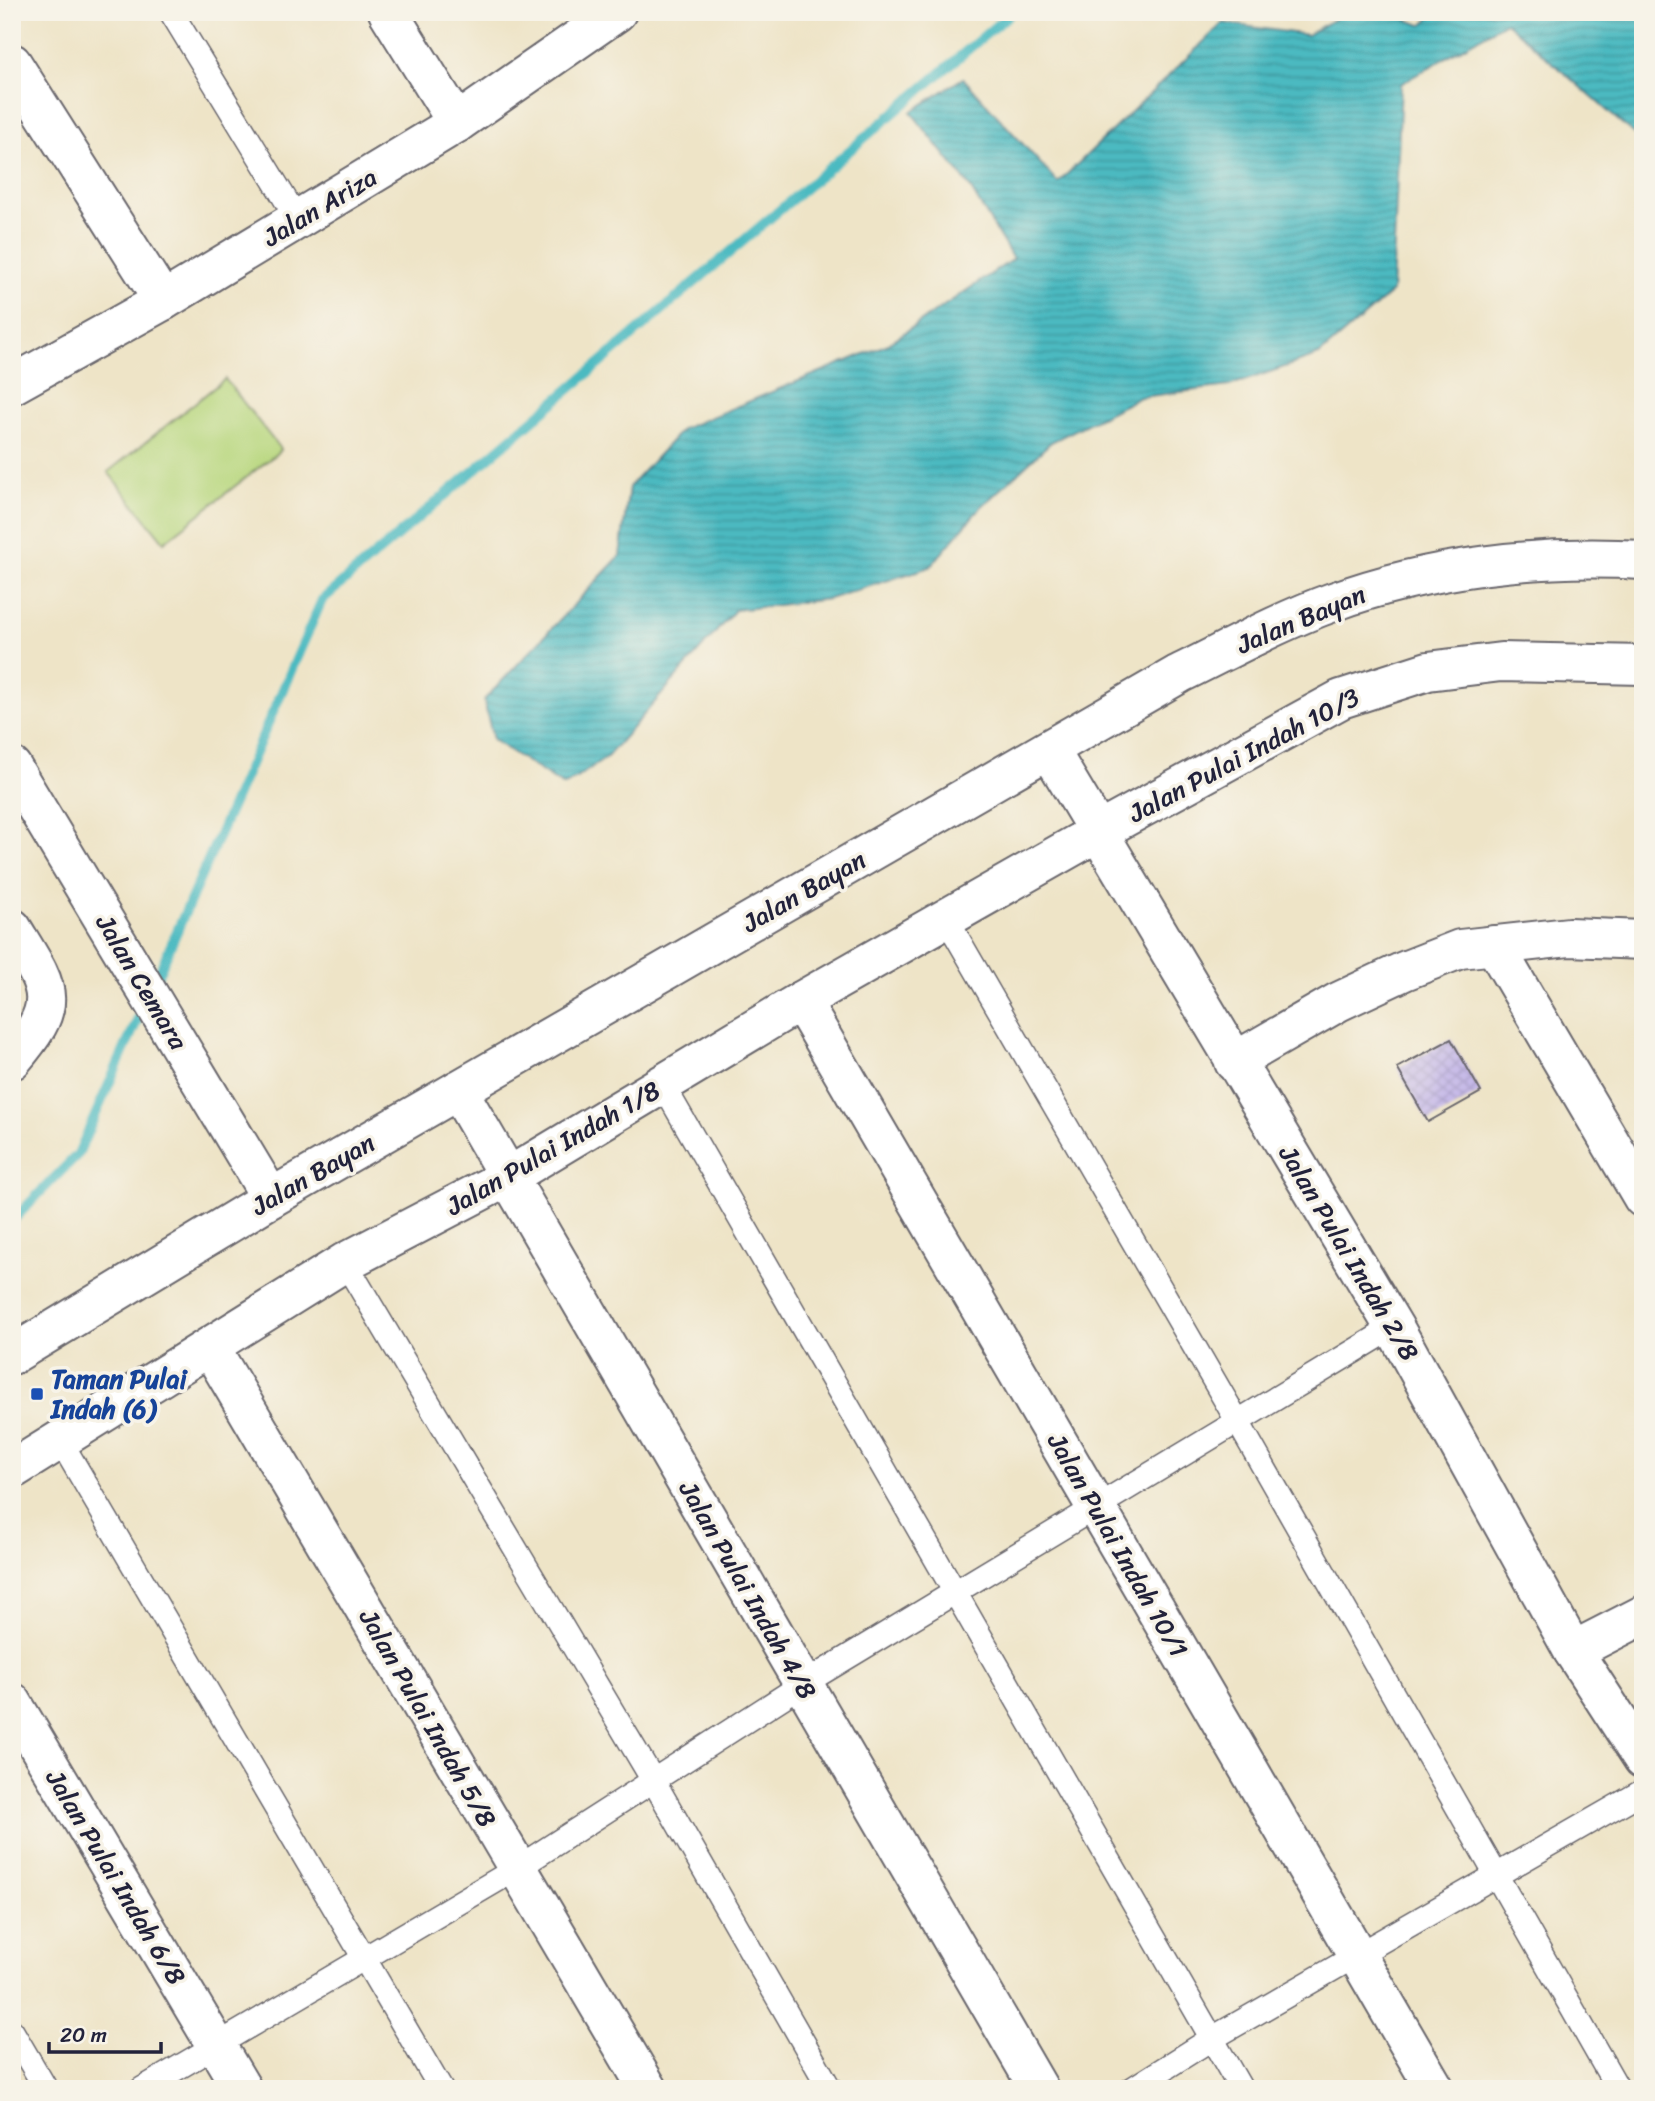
<svg xmlns="http://www.w3.org/2000/svg" width="1655" height="2101" viewBox="0 0 1655 2101" font-family="Sriracha,sans-serif">
<style>
.green{fill:#b8d77e;stroke:#6d7c5c;stroke-width:2}
.water{fill:url(#water-rules);stroke:#366e7e;stroke-width:2}
.lines{fill:none;stroke-linecap:round;stroke-linejoin:round}
.stream{stroke:#4bbac1;stroke-width:10}
.building{fill:url(#building-cross-hatch)}
.service-casing{stroke:#69666c;stroke-width:26}
.minor-casing{stroke:#69666c;stroke-width:42}
.tertiary-casing{stroke:#69666c;stroke-width:42}
.service{stroke:#fff;stroke-width:23}
.minor{stroke:#fff;stroke-width:38}
.tertiary{stroke:#fff;stroke-width:38}
.transit-dot{fill:#1a4fb4;stroke:#f7f3e8;stroke-width:2.5}
.labels{text-anchor:middle;dominant-baseline:central;stroke-width:7;stroke-linejoin:round;paint-order:stroke}
.street-label{font-size:26px;fill:#22223b;stroke:#f7f3e8}
.transit-label{font-size:26px;font-weight:bold;fill:#164399;stroke:#f7f3e8;text-anchor:start}
</style>
<defs>
<pattern id="water-rules" width="6" height="5" patternUnits="userSpaceOnUse" patternTransform="scale(1.75)"><rect width="6" height="5" fill="#4bbac1"/><path d="M0 2.5h6" fill="none" stroke="#3e979e"/></pattern>
<pattern id="building-cross-hatch" width="8" height="8" patternUnits="userSpaceOnUse" patternTransform="scale(1.75)"><rect width="8" height="8" fill="#c3b6e8"/><path d="M0 0l8 8M0 8l8-8" fill="none" stroke="#a79cc8"/></pattern>
</defs>
<rect width="100%" height="100%" fill="#f7f3e8"/>
<filter id="ink" filterUnits="userSpaceOnUse"><feTurbulence type="fractalNoise" baseFrequency=".0143" numOctaves="2"/><feDisplacementMap in="SourceGraphic" scale="14" xChannelSelector="R" yChannelSelector="G"/><feConvolveMatrix kernelMatrix="1 2 1 2 8 2 1 2 1" color-interpolation-filters="sRGB"/></filter>
<filter id="wash" filterUnits="userSpaceOnUse"><feTurbulence type="fractalNoise" baseFrequency=".00686" numOctaves="4" result="noise"/><feDisplacementMap in="SourceGraphic" scale="28" xChannelSelector="R" yChannelSelector="G"/><feGaussianBlur stdDeviation="1.57" result="paint"/><feColorMatrix in="noise" values="0 0 0 0 0 0 0 0 0 0 0 0 0 0 0 0 0 1.4 0 .05"/><feComposite in="paint" operator="in"/></filter>
<g filter="url(#wash)">
<rect width="100%" height="100%" fill="#eee4c7"/>
<!-- green -->
<path class="green" d="M225,379L281,450L164,542L108,472Z"/>
<!-- water -->
<path class="water" d="M1346,12H1388L1421,25L1438,12H1643V142L1506,22L1401,84L1392,292L1319,355L1229,386L1140,397L1051,442L979,509L930,567L829,599L735,610L606,758L564,786L493,740L484,700L620,556L629,487L682,429L886,345L1013,259L968,184L911,112L963,78L1058,183L1223,23L1307,35Z"/>
<g class="lines">
<!-- stream -->
<g class="stream">
<path d="M153,986L322,600L1012,12"/>
<path d="M12,1221L78,1154L145,1003"/>
</g>
</g>
<g id="blocks">
<!-- building -->
<path class="building" d="M1451,1039L1481,1092L1428,1122L1397,1068Z"/>
</g>
</g>
<g filter="url(#ink)">
<use href="#blocks" fill-opacity="0" stroke="#69666c" stroke-width="2"/>
<g class="lines">
<!-- service casing -->
<g class="service-casing">
<g id="service">
<path d="M171,12L298,220"/>
<path d="M947,920L1238,1422L1618,2089"/>
<path d="M663,1085L1241,2089"/>
<path d="M345,1262L653,1780L830,2089"/>
<path d="M61,1442L441,2089"/>
<path d="M12,2031L46,2089"/>
<path d="M142,2089L516,1869L803,1684L1394,1327"/>
<path d="M1132,2089L1211,2039L1643,1791"/>
</g>
</g>
<!-- minor casing -->
<g class="minor-casing">
<g id="minor">
<path d="M388,12L457,123"/>
<path d="M12,63L163,301"/>
<path d="M1050,751L1394,1327L1573,1651L1643,1759"/>
<path d="M12,928C49,989 63,1001 12,1060"/>
<path d="M1494,945L1643,1198"/>
<path d="M801,1001L1435,2089"/>
<path d="M1234,1062L1338,1002L1404,971L1460,949L1569,937L1643,940"/>
<path d="M458,1090L1039,2089"/>
<path d="M210,1347L648,2089"/>
<path d="M12,1470L345,1262L508,1177L801,1001L1098,832L1341,699L1428,671L1501,662L1643,665"/>
<path d="M1573,1651L1643,1615"/>
<path d="M12,1702L242,2089"/>
</g>
</g>
<!-- tertiary casing -->
<g class="tertiary-casing">
<g id="tertiary">
<path d="M12,385L163,301L457,123L617,12"/>
<path d="M12,767L271,1198"/>
<path d="M12,1355L271,1198L1179,674C1230,649 1280,621 1333,602C1431,566 1540,554 1643,560"/>
</g>
</g>
<!-- service -->
<use href="#service" class="service"/>
<!-- minor -->
<use href="#minor" class="minor"/>
<!-- tertiary -->
<use href="#tertiary" class="tertiary"/>
</g>
</g>
<!-- markers -->
<rect class="transit-dot" x="30" y="1387" width="14" height="14" rx="3.5"/>
<g class="labels">
<!-- street labels -->
<g class="street-label">
<text transform="translate(320 207) rotate(-31)">Jalan Ariza</text>
<text transform="translate(1301 619) rotate(-23)">Jalan Bayan</text>
<text transform="translate(1244 755) rotate(-28)">Jalan Pulai Indah 10/3</text>
<text transform="translate(804 891) rotate(-30)">Jalan Bayan</text>
<text transform="translate(142 982) rotate(59)">Jalan Cemara</text>
<text transform="translate(553 1148) rotate(-30)">Jalan Pulai Indah 1/8</text>
<text transform="translate(313 1174) rotate(-30)">Jalan Bayan</text>
<text transform="translate(1349 1253) rotate(59)">Jalan Pulai Indah 2/8</text>
<text transform="translate(1118 1545) rotate(60)">Jalan Pulai Indah 10/1</text>
<text transform="translate(748 1590) rotate(60)">Jalan Pulai Indah 4/8</text>
<text transform="translate(428 1718) rotate(60)">Jalan Pulai Indah 5/8</text>
<text transform="translate(116 1877) rotate(59)">Jalan Pulai Indah 6/8</text>
</g>
<!-- transit labels -->
<g class="transit-label">
<text x="51" y="1379">Taman Pulai<tspan x="51" dy="30">Indah (6)</tspan></text>
</g>
</g>
<!-- margin -->
<rect width="1655" height="2101" fill="none" stroke="#f7f3e8" stroke-width="42"/>
<!-- scale -->
<path d="M49 2042v10h112v-10" fill="none" stroke="#22223b" stroke-width="3.5"/>
<text x="60" y="2042" font-size="21" fill="#22223b" stroke="#f7f3e8" stroke-width="5" paint-order="stroke">20 m</text>
</svg>
